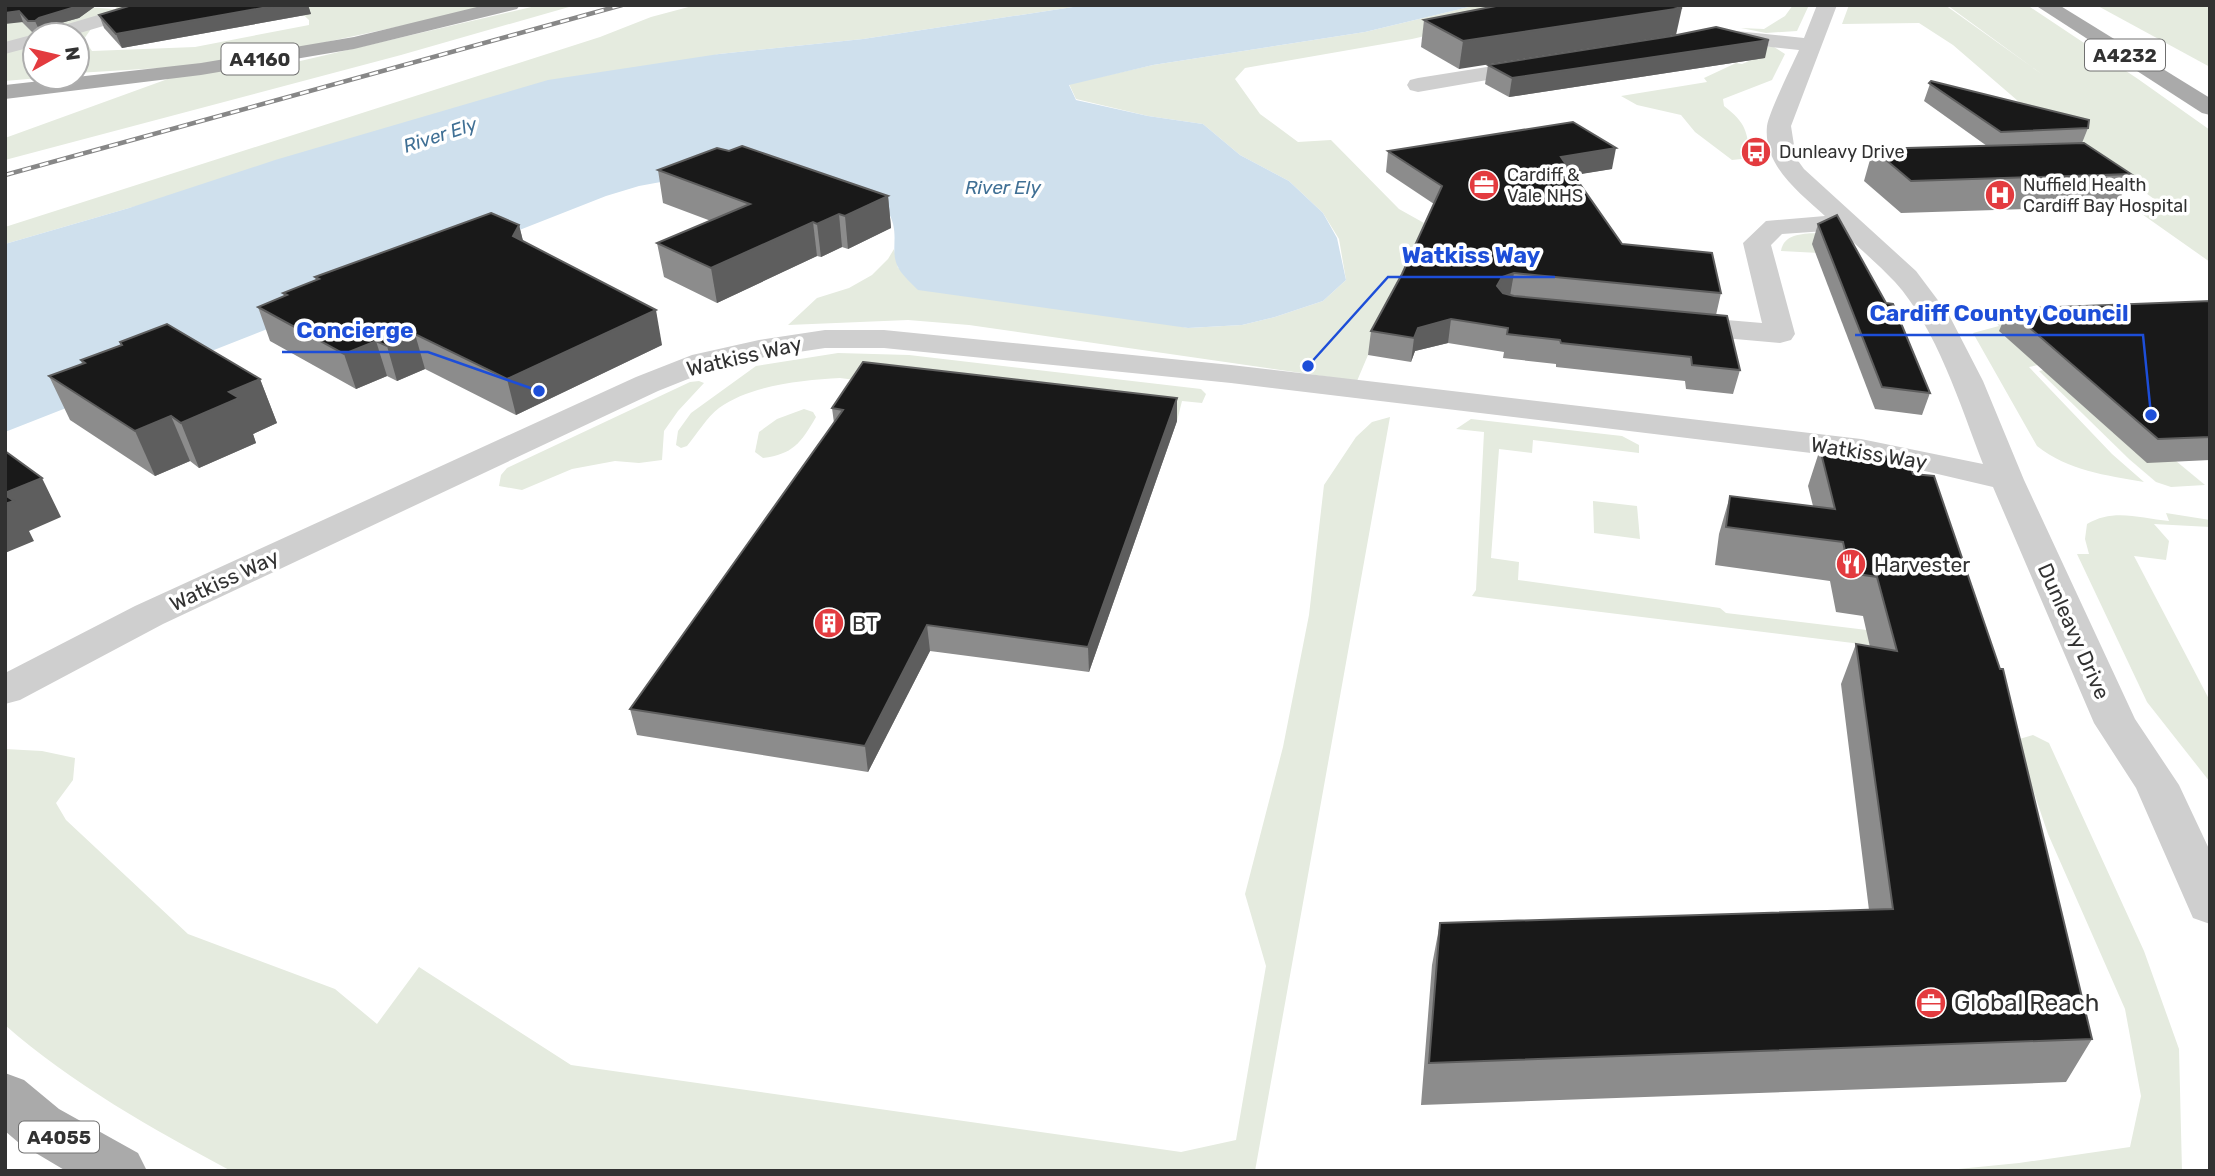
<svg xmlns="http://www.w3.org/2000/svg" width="2215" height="1176" viewBox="0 0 2215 1176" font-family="Rubik,sans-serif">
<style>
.green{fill:#e5ebdf}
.water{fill:#cfe0ed}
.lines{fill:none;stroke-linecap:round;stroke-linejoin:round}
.minor{fill:#cfcfcf;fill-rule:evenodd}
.major{fill:#aaa;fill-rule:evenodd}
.rail-casing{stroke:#878787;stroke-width:4.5}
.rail{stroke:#fff;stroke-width:2.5;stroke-dasharray:9;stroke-linecap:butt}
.wall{fill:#8c8c8c}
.shaded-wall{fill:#5e5e5e}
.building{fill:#191919;stroke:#5e5e5e;stroke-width:2}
.labels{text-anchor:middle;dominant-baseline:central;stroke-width:7;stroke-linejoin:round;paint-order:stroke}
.far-poi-label{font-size:18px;fill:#323232;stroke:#fff;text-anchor:start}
.shield{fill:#fff;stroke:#707070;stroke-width:2}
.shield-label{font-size:19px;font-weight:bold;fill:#323232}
.far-water-label{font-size:19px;font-style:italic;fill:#407095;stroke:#fff}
.street-label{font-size:21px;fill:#323232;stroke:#fff}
.poi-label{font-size:21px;fill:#323232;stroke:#fff;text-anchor:start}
.near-poi-label{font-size:24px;fill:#323232;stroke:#fff;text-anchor:start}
.leader{fill:none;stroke:#1d4ed8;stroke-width:2.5}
.callout-dot{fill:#1d4ed8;stroke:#fff;stroke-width:2.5}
.callout-label{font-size:23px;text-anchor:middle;font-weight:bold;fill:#1d4ed8;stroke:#fff;stroke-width:7;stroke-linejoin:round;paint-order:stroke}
</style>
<rect width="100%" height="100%" fill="#fff"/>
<!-- green -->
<g class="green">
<path d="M119,5H204L104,24L91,29L84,39L92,51L195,47L309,25V20L293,5H499L275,53L176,67L77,73V35H35V77H51L5,81V21L69,6L115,9Z"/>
<path d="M540,5H576L401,55L5,160V138L176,76L296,62Z"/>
<path d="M696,5H1086L863,39L719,54L129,208L5,244V227L600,37L651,17Z"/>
<path d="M1477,5H1560L1412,39L1245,68L1235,79L1260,114L1298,142L1331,140L1399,209L1424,223L1357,381L969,325L908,320L788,325L817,298L849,288L872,275L888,259L894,249L898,268L1188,328L1242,325L1275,317L1323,301L1346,280L1339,239L1323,213L1289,181L1240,155L1203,124L1148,116L1076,99L1069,84L1153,65L1365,32Z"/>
<path d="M1793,5H1809L1797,31L1766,33L1741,28L1764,29L1785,16Z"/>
<path d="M1849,5H1945L2043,75L1947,5H2027L2138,79L2210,130V262L2139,212L2168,209L2018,101L1953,45L1919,23L1842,24Z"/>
<path d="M2096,5H2210V67Z"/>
<path d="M1716,46L1774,47L1785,54L1772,80L1723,99L1724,106C1747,124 1746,130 1751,158L1732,160L1695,132L1681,115L1637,105L1621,96L1707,82L1704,78L1736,63L1742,64L1758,57Z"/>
<path d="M1816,233L1857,255L1781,251C1784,234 1801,234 1816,233Z"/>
<path d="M1995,322H2012L2000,331L2038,365L2029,367L2112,454L2144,482C2105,475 2069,471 2037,446L1973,333L1999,326Z"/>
<path d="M838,353L909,355L1201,389L1206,394L1202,403L1182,401L1177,421L840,378C803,380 751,385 719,408C707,417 697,434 687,446L681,448L676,445L678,431L691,413L756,366Z"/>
<path d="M2043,370L2176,461L2205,485L2171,487L2156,482L2129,459L2039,371Z"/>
<path d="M699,381L704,383L678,411L664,431L662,460L639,463L615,461L572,469L522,490L499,486L501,475L507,468L690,382Z"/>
<path d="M804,409L813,412L816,417C801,443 793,454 763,458L755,452L759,432L777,419Z"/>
<path d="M1390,417L1255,1171H231C153,1129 72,1084 5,1025V749L42,751L75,758L73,780L56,803L66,820L188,934L335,989L377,1024L419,967L571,1065L1181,1152L1236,1140L1266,966L1245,894L1283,747L1309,615L1324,485L1356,437L1372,422Z"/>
<path d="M1471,419L1622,436L1639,445V453L1533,440L1532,453L1499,449L1491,558L1519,562L1518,580L1720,608L1726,613L1867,630L1966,657L1472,596L1476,590L1484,432L1456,429Z"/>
<path d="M1593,501L1637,506L1640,539L1594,533Z"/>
<path d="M2166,513L2210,520V527L2154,524L2169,541L2166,560L2134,556L2210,701V782L2147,702L2077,554H2089L2085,539L2087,524C2113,508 2140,518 2169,521Z"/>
<path d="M2033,735L2049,743L2144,951L2179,1049L2182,1171H1938L2019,1163L2130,1147L2141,1096L2125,1009L2048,834L2016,740Z"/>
</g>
<!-- water -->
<path class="water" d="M1086,5H1477L1365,32L1153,65L1069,85L1076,100L1148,116L1203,124L1240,155L1289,181L1323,213L1337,238L1346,280L1323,301L1275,317L1242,325L1188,328L918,290C912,284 904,277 899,269C888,250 902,234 887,210L688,177L639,186L606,196L5,432V244L129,208L275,160L548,80L719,54L863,39Z"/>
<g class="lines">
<!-- minor -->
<g class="minor">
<path d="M132,5H164L161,9L73,35H41L44,31Z"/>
<path d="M1817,5H1837L1791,126L1796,158L1804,169L1916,271L1949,315L1983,381L2024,480L2135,719L2179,785L2210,851V924L2193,918L2136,788L2094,723L1993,487L1895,464L1861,459L1231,383L884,348H825L759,358L713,369L658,391L163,624L20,700L5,704V673L135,606L636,377L692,355L759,340L825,330H884L1231,365L1861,439L1983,464C1961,407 1936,327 1895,282C1878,264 1858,247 1840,230L1782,234L1771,245L1795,334L1791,340L1780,343L1679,334L1668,331L1664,325L1668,319L1679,316L1762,323L1743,243L1766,221L1825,216C1799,192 1763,166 1767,126C1769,112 1792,66 1799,50L1717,41L1710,39L1707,35L1710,31L1717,29L1804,38Z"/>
<path d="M35,34L40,35H35V46L5,54V42Z"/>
<path d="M1537,59L1545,60L1548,65L1545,70L1418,92L1410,90L1407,85L1410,80L1418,78Z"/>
</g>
<!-- major -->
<g class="major">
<path d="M485,5H520L517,9L354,49L201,75L5,99V85L201,63L354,37Z"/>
<path d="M2035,5H2059L2210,98V115L2202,113Z"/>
<path d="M5,1073L24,1080L59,1109L138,1153L147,1171H66L19,1143L5,1131Z"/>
</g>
<!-- rail casing -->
<g class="rail-casing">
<path id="rail" d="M5,175L622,5"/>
</g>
<!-- rail -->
<use href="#rail" class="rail"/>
</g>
<!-- wall -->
<g class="wall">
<path d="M5,5H97L79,18L43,28L40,32H32Z"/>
<path d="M132,5H308L311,14L122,48L104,28L99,15Z"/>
<path d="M1589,6L1459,69L1421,47L1424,20Z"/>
<path d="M1765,58L1509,97L1485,84L1488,65Z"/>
<path d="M1931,81L2088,128L2082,143L2131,174L2117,206L1901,213L1864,181L1873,149L1987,146L1924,101Z"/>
<path d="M1388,151L1612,169L1573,175L1622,244L1721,293L1716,315L1740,370L1733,394L1686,389L1685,381L1556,367V364L1503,358L1504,352L1448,343L1415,351L1411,362L1368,355L1371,331L1402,274L1434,204L1386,172Z"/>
<path d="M658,170L888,196L891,228L848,249L842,247L821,257L817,256L717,303L664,277L657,243L711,221L663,203Z"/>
<path d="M1818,224L1930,393L1922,415L1875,409L1812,244Z"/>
<path d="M519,225L523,241L662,345L516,415L425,369L397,381L387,376L356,389L270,341L258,307L284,296L283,293L316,281L315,277Z"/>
<path d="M2210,301V460L2147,463L1999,331L2008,309Z"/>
<path d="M120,342L260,379L277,423L253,434L256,443L199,468L190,461L155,476L70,420L49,376L82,364L81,360L121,345Z"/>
<path d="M1177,398V421L1089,672L930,651L868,772L637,735L630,709L834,423L832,408Z"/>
<path d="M1820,449L2092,1039L2066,1082L1421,1105L1432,965L1440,923L1869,910L1841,684L1856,644L1870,647L1863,616L1836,612L1830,581L1715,565L1719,534L1730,496L1813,506L1808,486Z"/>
</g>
<!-- shaded-wall -->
<g class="shaded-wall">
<path d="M78,5H97L79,18L43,28L40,32L35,21L39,18Z"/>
<path d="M279,5H308L311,14L122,48L116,34Z"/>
<path d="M1682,8L1676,35L1459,69L1463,41Z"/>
<path d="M19,11L23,22L5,24V13Z"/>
<path d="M1769,40L1765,58L1509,97L1512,78Z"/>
<path d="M1616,148L1612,169L1557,178L1561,157Z"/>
<path d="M888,196L891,228L848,249L845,216Z"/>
<path d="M839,214L842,247L821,257L817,224Z"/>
<path d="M813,222L817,256L717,303L711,268Z"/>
<path d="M519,225L527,257L513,236Z"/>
<path d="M1514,273L1510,296L1498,300L1497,286L1502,277Z"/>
<path d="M656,310L662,345L516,415L507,379Z"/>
<path d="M1451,319L1448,343L1415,351L1411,362L1414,338L1418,328Z"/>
<path d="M415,334L425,369L397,381L387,346Z"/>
<path d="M376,341L387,376L356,389L344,354Z"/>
<path d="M260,379L277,423L253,434L256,443L199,468L181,423L229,392Z"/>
<path d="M1177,398V421L1089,672L1088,647Z"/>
<path d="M171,416L190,461L155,476L135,431Z"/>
<path d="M42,478L61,517L29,531L34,541L5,553V493Z"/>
<path d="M927,625L930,651L868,772L865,746Z"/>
</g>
<!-- building -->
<g class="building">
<path d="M5,5H78L75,7L39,18L35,21H28L19,11L5,13Z"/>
<path d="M132,5H279L116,34L99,15Z"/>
<path d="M1501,5H1669L1682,8L1463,41L1424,20Z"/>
<path d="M1716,27L1769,40L1512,78L1488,65L1672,36Z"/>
<path d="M1931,81L2089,120L2088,128L2001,132L1929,83Z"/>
<path d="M1573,122L1616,148L1561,157L1622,244L1712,253L1721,293L1514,273L1502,277L1497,286L1503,293L1514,296L1727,316L1740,370L1692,365L1691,357L1561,343L1560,340L1507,334L1508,328L1451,319L1418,328L1414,338L1371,331L1402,274L1442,186L1388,151Z"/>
<path d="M2084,143L2131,174L1911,181L1873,149Z"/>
<path d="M742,146L888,196L845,216L839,214L817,224L813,222L711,268L657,243L750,204L658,170L717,148L729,151Z"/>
<path d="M491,213L519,225L513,236L656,310L507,379L415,334L387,346L376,341L344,354L258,307L287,295L283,293L319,279L315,277Z"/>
<path d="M1837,215L1886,303L1893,304L1930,393L1882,387L1818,224Z"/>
<path d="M2210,301V437L2158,439L2008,309Z"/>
<path d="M167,324L260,379L229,392L239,398L181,423L171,416L135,431L49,376L85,363L81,360L122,345L120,342Z"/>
<path d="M863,362L1177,398L1088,647L927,625L865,746L630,709L843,410L832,408Z"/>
<path d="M1820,449L1908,459L1913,474L1934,476L2000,669H2003L2092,1039L1429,1063L1440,923L1893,909L1856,644L1897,651L1877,577L1850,573L1843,542L1726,527L1730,496L1835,509Z"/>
<path d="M5,451L42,478L5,493Z"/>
<path d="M5,495L14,501L5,504Z"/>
</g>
<!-- icons -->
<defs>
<g id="bus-disc" transform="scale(1.575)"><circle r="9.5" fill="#e33b3f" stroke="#fff"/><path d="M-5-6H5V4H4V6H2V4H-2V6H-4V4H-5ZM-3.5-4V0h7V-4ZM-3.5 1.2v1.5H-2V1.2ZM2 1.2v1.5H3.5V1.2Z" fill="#fff"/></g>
<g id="office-disc" transform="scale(1.575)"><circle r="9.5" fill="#e33b3f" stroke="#fff"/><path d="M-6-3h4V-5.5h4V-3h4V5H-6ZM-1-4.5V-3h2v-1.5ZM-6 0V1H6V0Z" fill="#fff"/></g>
<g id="hospital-disc" transform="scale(1.575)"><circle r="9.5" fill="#e33b3f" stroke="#fff"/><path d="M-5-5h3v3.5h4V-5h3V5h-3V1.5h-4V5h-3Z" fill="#fff"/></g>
<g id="restaurant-disc" transform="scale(1.575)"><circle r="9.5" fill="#e33b3f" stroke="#fff"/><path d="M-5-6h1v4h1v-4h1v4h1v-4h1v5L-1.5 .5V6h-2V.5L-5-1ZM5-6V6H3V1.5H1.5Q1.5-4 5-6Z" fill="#fff"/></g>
<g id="building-disc" transform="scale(1.575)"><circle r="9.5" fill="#e33b3f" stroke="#fff"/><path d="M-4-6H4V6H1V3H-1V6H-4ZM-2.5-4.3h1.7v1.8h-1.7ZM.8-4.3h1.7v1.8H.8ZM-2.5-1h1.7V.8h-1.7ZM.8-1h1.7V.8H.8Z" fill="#fff"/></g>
</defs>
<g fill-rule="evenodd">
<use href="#bus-disc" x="1756" y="152"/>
<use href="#office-disc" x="1484" y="185"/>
<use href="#hospital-disc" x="2000" y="195"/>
<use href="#restaurant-disc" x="1851" y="564"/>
<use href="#building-disc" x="829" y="623"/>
<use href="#office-disc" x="1931" y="1003"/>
</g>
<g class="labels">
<!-- far-poi labels -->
<g class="far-poi-label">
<text x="1779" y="152">Dunleavy Drive</text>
<text x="1507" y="175">Cardiff &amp;<tspan x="1507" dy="21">Vale NHS</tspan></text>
<text x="2023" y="185">Nuffield Health<tspan x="2023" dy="21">Cardiff Bay Hospital</tspan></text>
</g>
<!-- shield labels -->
<g class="shield">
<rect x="2085" y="39.5" width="80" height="31" rx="5"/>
<rect x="221.5" y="43.5" width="77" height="31" rx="5"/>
<rect x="19" y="1121.5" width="80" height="31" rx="5"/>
</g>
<g class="shield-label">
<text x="2125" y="55">A4232</text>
<text x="260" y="59">A4160</text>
<text x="59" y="1137">A4055</text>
</g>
<!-- far-water labels -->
<g class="far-water-label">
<text transform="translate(440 135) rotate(-18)">River Ely</text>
<text x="1003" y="187">River Ely</text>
</g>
<!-- street labels -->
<g class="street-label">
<text transform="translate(744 356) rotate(-13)">Watkiss Way</text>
<text transform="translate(1869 453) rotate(9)">Watkiss Way</text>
<text transform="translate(224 580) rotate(-25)">Watkiss Way</text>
<text transform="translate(2074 631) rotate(66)">Dunleavy Drive</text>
</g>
<!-- poi labels -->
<g class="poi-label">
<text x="1874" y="564">Harvester</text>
<text x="852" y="623">BT</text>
</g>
<!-- near-poi labels -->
<g class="near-poi-label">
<text x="1954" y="1003">Global Reach</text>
</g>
</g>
<!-- callouts -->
<path class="leader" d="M1308 366L1388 277H1555M2151 415L2143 335H1855M539 391L428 352H282"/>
<g class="callout-dot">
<circle cx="1308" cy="366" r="7"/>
<circle cx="2151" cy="415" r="7"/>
<circle cx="539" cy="391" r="7"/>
</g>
<g class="callout-label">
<text x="1471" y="263">Watkiss Way</text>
<text x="1999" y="321">Cardiff County Council</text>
<text x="355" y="338">Concierge</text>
</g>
<!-- border -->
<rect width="2215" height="1176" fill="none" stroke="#323232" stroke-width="14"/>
<!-- north arrow -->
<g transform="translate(56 56) rotate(82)"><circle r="33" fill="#ffffff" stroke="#adadad" stroke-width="2"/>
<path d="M0-5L12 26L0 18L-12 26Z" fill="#e33b3f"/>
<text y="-10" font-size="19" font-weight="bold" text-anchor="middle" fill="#323232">N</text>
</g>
</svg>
